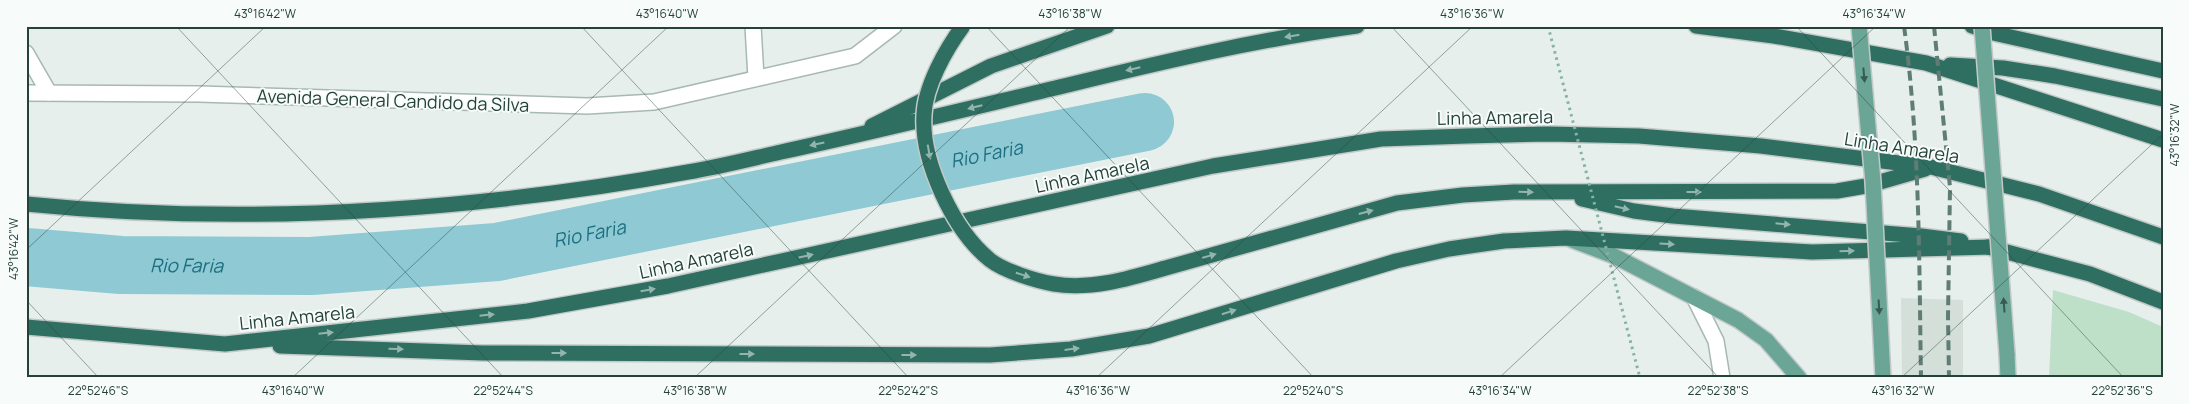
<svg xmlns="http://www.w3.org/2000/svg" width="2189" height="404" viewBox="0 0 2189 404" font-family="Manrope,sans-serif">
<style>
.built{fill:#d4dfda}
.green{fill:#bfe0c8}
.lines{fill:none;stroke-linecap:round;stroke-linejoin:round}
.river{stroke:#8ec9d4;stroke-width:58}
.minor-casing{stroke:#a8b8b2;stroke-width:18}
.primary-casing{stroke:#c2cac8;stroke-width:18}
.motorway-casing{stroke:#c2cac8;stroke-width:18}
.minor{stroke:#fff;stroke-width:15}
.primary{stroke:#6aa596;stroke-width:15}
.motorway{stroke:#2f6f62;stroke-width:15}
.rail{stroke:#5f7d75;stroke-width:4;stroke-dasharray:10 5;stroke-linecap:butt}
.primary-bridge-casing{stroke:#c2cac8;stroke-width:18;stroke-linecap:butt}
.motorway-bridge-casing{stroke:#c2cac8;stroke-width:18;stroke-linecap:butt}
.path-bridge{stroke:#86b3a5;stroke-width:3;stroke-dasharray:2.5 4;stroke-linecap:butt}
.primary-bridge{stroke:#6aa596;stroke-width:15}
.motorway-bridge{stroke:#2f6f62;stroke-width:15}
.oneway{fill:#93b5ae}
.oneway2{fill:#365b51}
.ticks{fill:none;stroke:#24423a;stroke-width:1;stroke-opacity:0.45}
.labels{text-anchor:middle;dominant-baseline:central;stroke-width:4;stroke-linejoin:round;paint-order:stroke}
.street-label{font-size:18px;fill:#24423a;stroke:#f7fbf9}
.water-label{font-size:19px;font-style:italic;fill:#1c6f80;stroke:#f7fbf9}
.neatline{fill:none;stroke:#24423a;stroke-width:2}
.ticks-label{font-size:12px;text-anchor:middle;fill:#24423a}
</style>
<rect width="100%" height="100%" fill="#e6efeb"/>
<!-- built -->
<path class="built" d="M1901,298L1963,300V378H1902Z"/>
<!-- green -->
<path class="green" d="M2053,290L2129,312L2163,327V378H2049Z"/>
<g class="lines">
<!-- river -->
<path class="river" id="s1" d="M26,257L121,265L311,266L497,252L1145,122"/>
<!-- minor casing -->
<g class="minor-casing">
<g id="minor">
<path d="M753,26L756,78"/>
<path d="M26,53L49,93"/>
<path d="M26,93L199,94L587,106L654,102L855,56L894,26"/>
<path d="M1694,297L1716,341L1722,378"/>
</g>
</g>
<!-- primary casing -->
<g class="primary-casing">
<g id="primary">
<path d="M1572,240L1614,256L1738,320L1766,340L1799,378"/>
<path d="M2007,354L2008,378"/>
</g>
</g>
<!-- motorway casing -->
<g class="motorway-casing">
<g id="motorway">
<path d="M1696,26L1774,36L1926,63L2163,140"/>
<path d="M1972,26L1993,33L2163,71"/>
<path d="M1950,65L2003,68L2055,76L2163,99"/>
<path d="M872,126L991,66L1107,26"/>
<path d="M1582,199L1634,211L1673,216L1921,236L1961,241"/>
<path d="M26,204C245,226 472,211 688,172C719,167 750,159 781,152C878,131 975,107 1072,84C1166,61 1261,39 1357,26"/>
<path d="M1988,247L2090,274L2163,302"/>
<path d="M1162,269L1397,203L1463,195L1514,192L1837,191L1866,186L1925,169"/>
<path d="M26,327L225,344L528,311L668,286L1213,166L1381,139L1467,136L1548,134L1639,136L1761,146L1931,167L2039,194L2163,237"/>
<path d="M280,346L483,353L990,355L1071,349L1149,336L1396,261L1449,249L1504,241L1566,238L1812,252L1991,247"/>
</g>
</g>
<!-- minor -->
<use href="#minor" class="minor"/>
<!-- primary -->
<use href="#primary" class="primary"/>
<!-- motorway -->
<use href="#motorway" class="motorway"/>
<!-- rail -->
<g class="rail">
<path d="M1904,26C1920,143 1919,260 1921,378"/>
<path d="M1934,26L1950,187L1948,317L1949,378"/>
</g>
<!-- primary-bridge casing -->
<g class="primary-bridge-casing">
<g id="primary-bridge">
<path d="M1859,26L1873,182L1883,378"/>
<path d="M1982,26L2007,354"/>
</g>
</g>
<!-- motorway-bridge casing -->
<g class="motorway-bridge-casing">
<path id="motorway-bridge" d="M963,26C946,49 925,86 924,115C921,162 954,231 990,260C1004,271 1036,281 1054,284C1090,290 1128,279 1162,269"/>
</g>
<!-- path-bridge -->
<path class="path-bridge" d="M1548,26L1640,378"/>
<!-- primary-bridge -->
<use href="#primary-bridge" class="primary-bridge"/>
<!-- motorway-bridge -->
<use href="#motorway-bridge" class="motorway-bridge"/>
</g>
<!-- one-way arrows -->
<defs><path id="oneway-solid" d="M-6-.8H1V-3.2L6.5 0L1 3.2V.8H-6Z" transform="scale(1.25)"/></defs>
<g class="oneway">
<use href="#oneway-solid" transform="translate(1292 36) rotate(171)"/>
<use href="#oneway-solid" transform="translate(1133 69) rotate(167)"/>
<use href="#oneway-solid" transform="translate(975 107) rotate(166)"/>
<use href="#oneway-solid" transform="translate(817 144) rotate(168)"/>
<use href="#oneway-solid" transform="translate(929 152) rotate(80)"/>
<use href="#oneway-solid" transform="translate(1526 192) rotate(2)"/>
<use href="#oneway-solid" transform="translate(1694 192)"/>
<use href="#oneway-solid" transform="translate(1622 208) rotate(13)"/>
<use href="#oneway-solid" transform="translate(1366 212) rotate(-15)"/>
<use href="#oneway-solid" transform="translate(1783 224) rotate(6)"/>
<use href="#oneway-solid" transform="translate(1667 244) rotate(3)"/>
<use href="#oneway-solid" transform="translate(1847 251) rotate(-2)"/>
<use href="#oneway-solid" transform="translate(806 256) rotate(-12)"/>
<use href="#oneway-solid" transform="translate(1209 256) rotate(-16)"/>
<use href="#oneway-solid" transform="translate(1023 275) rotate(18)"/>
<use href="#oneway-solid" transform="translate(648 290) rotate(-10)"/>
<use href="#oneway-solid" transform="translate(1229 312) rotate(-17)"/>
<use href="#oneway-solid" transform="translate(487 315) rotate(-6)"/>
<use href="#oneway-solid" transform="translate(326 333) rotate(-6)"/>
<use href="#oneway-solid" transform="translate(396 349) rotate(2)"/>
<use href="#oneway-solid" transform="translate(1072 349) rotate(-7)"/>
<use href="#oneway-solid" transform="translate(559 353)"/>
<use href="#oneway-solid" transform="translate(747 354)"/>
<use href="#oneway-solid" transform="translate(909 355)"/>
</g>
<g class="oneway2">
<use href="#oneway-solid" transform="translate(1864 75) rotate(85)"/>
<use href="#oneway-solid" transform="translate(2004 305) rotate(-94)"/>
<use href="#oneway-solid" transform="translate(1879 307) rotate(87)"/>
</g>
<!-- ticks -->
<path class="ticks" d="M176,26L504,378M581,26L909,378M986,26L1314,378M1391,26L1719,378M1796,26L2124,378M26,250L266,26M26,300L99,378M292,378L669,26M694,378L1071,26M1096,378L1473,26M1499,378L1876,26M1901,378L2163,134"/>
<g class="labels">
<!-- street labels -->
<g class="street-label">
<text transform="translate(393 100) rotate(2)">Avenida General Candido da Silva</text>
<text transform="translate(1495 117) rotate(-1)">Linha Amarela</text>
<text transform="translate(1902 147) rotate(9)">Linha Amarela</text>
<text transform="translate(1092 174) rotate(-12)">Linha Amarela</text>
<text transform="translate(696 260) rotate(-12)">Linha Amarela</text>
<text transform="translate(297 317) rotate(-6)">Linha Amarela</text>
</g>
<!-- water labels -->
<g class="water-label">
<text stroke="none"><textPath href="#s1" startOffset="971">Rio Faria</textPath></text>
<text stroke="none"><textPath href="#s1" startOffset="566">Rio Faria</textPath></text>
<text stroke="none"><textPath href="#s1" startOffset="161">Rio Faria</textPath></text>
</g>
</g>
<!-- border -->
<rect width="2189" height="404" fill="none" stroke="#f7fbf9" stroke-width="55"/>
<rect x="28" y="28" width="2134" height="348" class="neatline"/>
<g class="ticks-label">
<text x="265" y="18">43°16'42"W</text>
<text x="667" y="18">43°16'40"W</text>
<text x="1070" y="18">43°16'38"W</text>
<text x="1472" y="18">43°16'36"W</text>
<text x="1874" y="18">43°16'34"W</text>
<text transform="translate(2175 135) rotate(-90)" y="4">43°16'32"W</text>
<text transform="translate(14 249) rotate(-90)" y="4">43°16'42"W</text>
<text x="98" y="395">22°52'46"S</text>
<text x="293" y="395">43°16'40"W</text>
<text x="503" y="395">22°52'44"S</text>
<text x="695" y="395">43°16'38"W</text>
<text x="908" y="395">22°52'42"S</text>
<text x="1098" y="395">43°16'36"W</text>
<text x="1313" y="395">22°52'40"S</text>
<text x="1500" y="395">43°16'34"W</text>
<text x="1718" y="395">22°52'38"S</text>
<text x="1903" y="395">43°16'32"W</text>
<text x="2122" y="395">22°52'36"S</text>
</g>
</svg>
